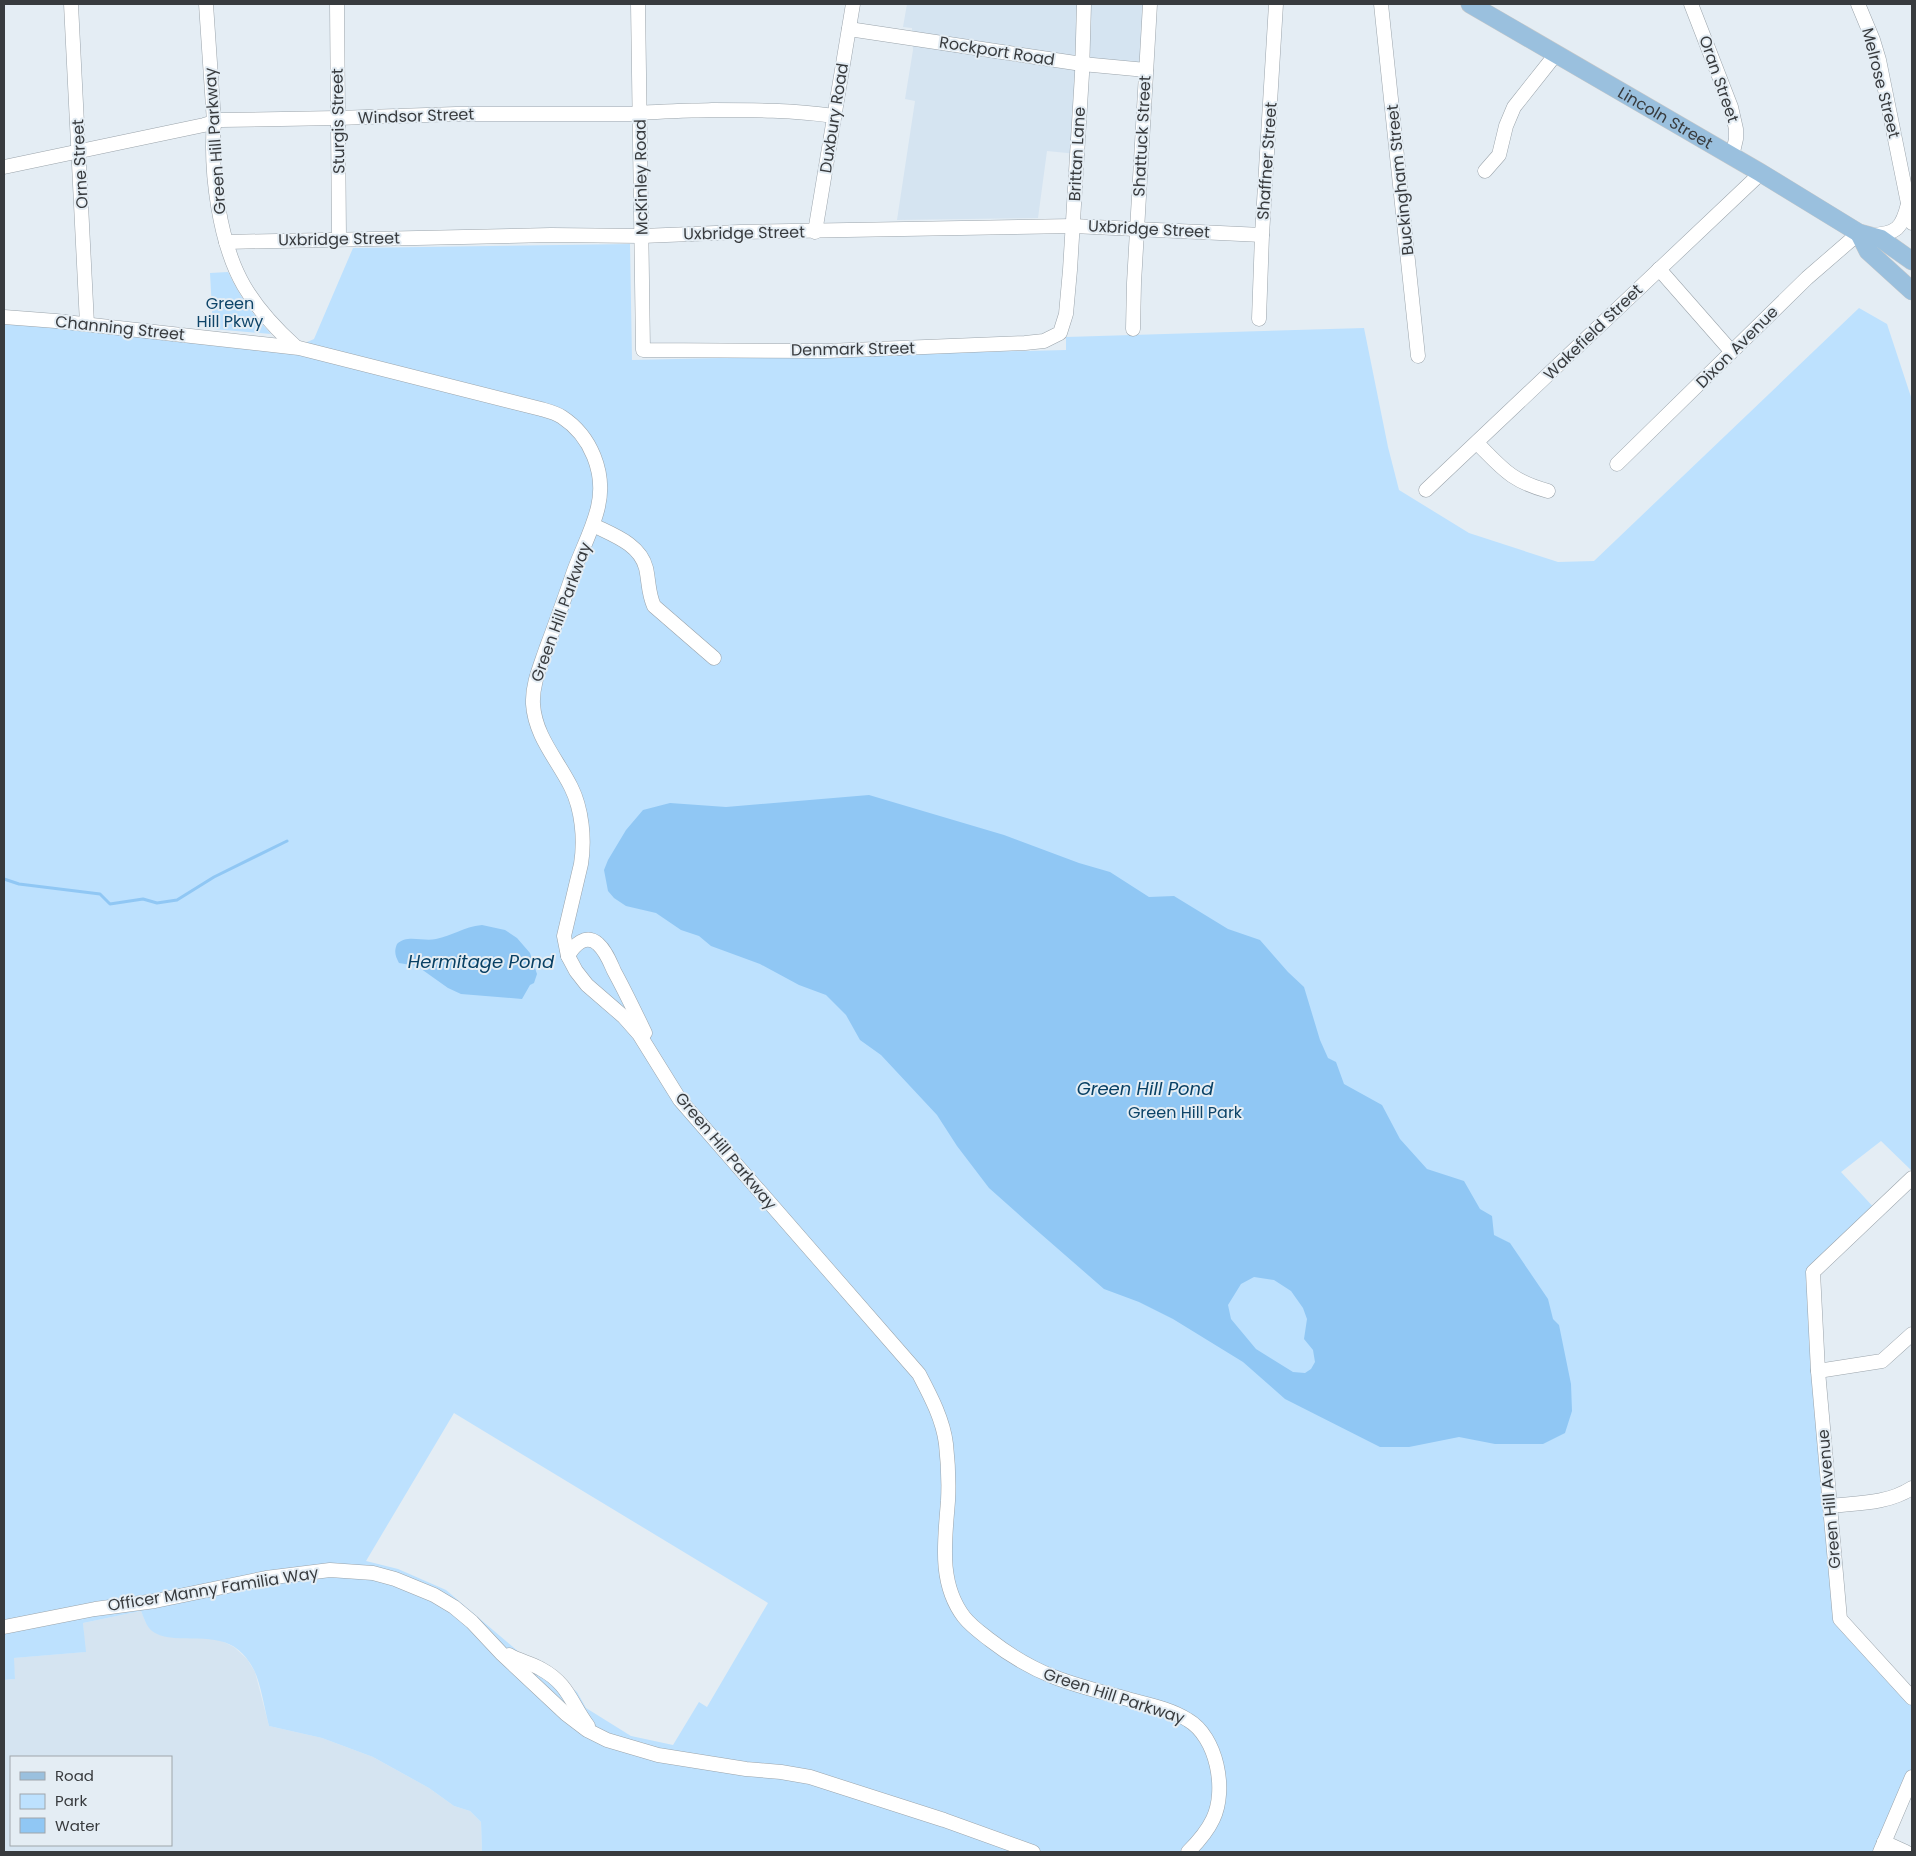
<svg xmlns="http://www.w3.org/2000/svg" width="1916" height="1856" viewBox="0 0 1916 1856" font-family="Poppins,sans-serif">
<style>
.built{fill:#d5e4f1;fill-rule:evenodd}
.green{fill:#bde1fe;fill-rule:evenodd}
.water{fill:#90c7f4;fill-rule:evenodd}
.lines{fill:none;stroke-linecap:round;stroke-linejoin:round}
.stream{stroke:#90c7f4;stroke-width:3}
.minor-casing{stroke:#9ba4ab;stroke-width:15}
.major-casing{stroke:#c7c8c9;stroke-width:19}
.minor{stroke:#fff;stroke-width:14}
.major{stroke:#9ac0de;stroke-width:18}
.labels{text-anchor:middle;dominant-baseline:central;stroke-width:4;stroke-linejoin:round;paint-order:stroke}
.street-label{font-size:16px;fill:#383b3e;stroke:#e4edf4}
.park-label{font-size:16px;fill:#0e4468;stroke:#e4edf4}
.water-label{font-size:18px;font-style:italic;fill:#084064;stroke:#e4edf4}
</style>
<rect width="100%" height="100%" fill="#e4edf4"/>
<!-- built -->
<g class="built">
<path d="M907,4H1150L1146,70L1082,64L1077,154L1047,151L1038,218L897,220L915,101L905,99L913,50L912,28L903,27Z"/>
<path d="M141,1611L146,1623L204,1638L218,1639L234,1647L247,1659L255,1672L269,1726L322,1738L373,1757L429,1788L454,1806L470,1811L481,1822L482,1852H4V1680L15,1679L13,1658L85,1652L83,1623ZM11,1757H171V1845H11Z"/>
</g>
<!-- green -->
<g class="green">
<path d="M630,244L632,360L1066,350V337L1364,328L1388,447L1399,490L1469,533L1558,562L1594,561L1859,308L1887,324L1912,400V1171L1881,1141L1841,1172L1877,1211L1813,1272L1840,1619L1912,1698V1777L1880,1852H482L481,1822L470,1811L454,1806L429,1788L373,1757L322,1738L269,1726C265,1711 261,1684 254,1670C235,1633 208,1640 174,1638C166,1637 159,1636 152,1631C146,1626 144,1618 141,1611L83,1623L86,1652L14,1658L15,1679L4,1680V317L296,347L314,339L353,248ZM454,1413L768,1603L707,1707L699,1702L673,1745L631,1736L586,1708L577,1692L541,1662L520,1653L446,1590L398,1569L366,1561Z"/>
<path d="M228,272C239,295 254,316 271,334L213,329L210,273Z"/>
</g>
<!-- water -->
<g class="water">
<path d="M869,795L1004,835L1079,863L1110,872L1149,897L1174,896L1228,929L1260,940L1288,972L1304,987L1320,1040L1328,1058L1336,1062L1344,1084L1382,1105L1400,1139L1427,1169L1464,1181L1480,1209L1492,1216L1494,1235L1510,1243L1548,1299L1553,1319L1559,1325L1571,1384L1572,1411L1565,1433L1543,1444H1495L1459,1437L1409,1447H1380L1285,1399L1243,1362L1173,1319L1139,1302L1104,1289L1026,1221L989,1188L957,1146L937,1115L881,1055L860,1040L846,1015L826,995L799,985L760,964L711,946L699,936L681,930L656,913L626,906L614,898L608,891L604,870L608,860L626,830L643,810L670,803L726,807ZM1254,1277L1274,1280L1291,1291L1303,1308L1307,1319L1304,1339L1313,1350L1315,1362L1311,1369L1305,1373L1293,1372L1256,1349L1231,1319L1228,1305L1241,1284Z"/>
<path d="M482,925L505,930L517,938L530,953L537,974L534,983L530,985L522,999L461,994L448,988L417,966L399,963C395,956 394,951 397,944C407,934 423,942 436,939C452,936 463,927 482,925Z"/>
</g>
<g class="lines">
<!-- stream -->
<path class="stream" d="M4,879L19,884L100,894L110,904L143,899L157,903L177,900L214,877L287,841"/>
<!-- minor casing -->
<g class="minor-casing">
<g id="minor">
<path d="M71,4L87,324"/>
<path d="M206,4L214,122C210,171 219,243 244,286C258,310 276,329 296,347"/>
<path d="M337,4L339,238"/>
<path d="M638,4L643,350L826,351L1025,343L1044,341L1060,333L1066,314L1070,270L1082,74L1084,4"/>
<path d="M1381,4L1418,356"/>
<path d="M1691,4L1731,107L1736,129V139L1732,156"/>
<path d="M1858,4L1873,40L1879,60L1912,223"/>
<path d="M849,29L1082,64L1146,70"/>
<path d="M4,167L204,125L221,120L337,118L456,114H632C658,111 685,111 712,110C753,110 793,110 834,116"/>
<path d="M1485,171L1499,155L1506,126L1514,107L1556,54"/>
<path d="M815,232L853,4"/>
<path d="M1871,235C1897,234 1902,228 1908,204"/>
<path d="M226,242L551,235L642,236L740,232L1073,226L1262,235"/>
<path d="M1659,269L1731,351"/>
<path d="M4,317L56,321L299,348L541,409C548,411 556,413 562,417C591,436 606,473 598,507C593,529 582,549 574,571C565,597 556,623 546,649C540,667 532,685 533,704C535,736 557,759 571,787C582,809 585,839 581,864L564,936L568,956L576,971L587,985L624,1017L639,1034L680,1100L919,1374C930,1395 943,1419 946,1444C948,1462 949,1482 948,1501C945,1540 938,1583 964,1617C971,1626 981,1633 990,1640C1035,1675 1070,1684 1124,1698C1145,1704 1169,1708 1188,1720C1217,1737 1227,1790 1213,1819C1207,1832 1198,1842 1188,1852"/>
<path d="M1259,319L1262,235L1276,4"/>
<path d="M1133,329L1134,283L1150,4"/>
<path d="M1477,443C1503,469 1511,481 1548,491"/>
<path d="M1617,464L1807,278L1859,233"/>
<path d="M1426,490L1761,173"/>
<path d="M593,525C613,535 640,544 646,568C649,581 648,593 654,606L714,658"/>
<path d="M568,956C574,945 586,933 598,944C606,951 610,962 614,971C625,991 635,1012 645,1033"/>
<path d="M1912,1178L1813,1272L1818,1371L1840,1619L1912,1698"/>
<path d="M1818,1371L1882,1361L1912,1334"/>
<path d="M1830,1506C1858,1503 1887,1504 1912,1488"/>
<path d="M4,1627L95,1609L155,1601L266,1578L330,1570L373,1573L395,1579L434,1595L454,1607L472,1622L502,1654L566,1714L587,1730L607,1740L658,1755L746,1769L781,1772L810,1777L944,1820L1033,1852"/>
<path d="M509,1655C519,1661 531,1663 541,1669C569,1684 571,1704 588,1726"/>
<path d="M1884,1842L1906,1852"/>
<path d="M1880,1852L1912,1777"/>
</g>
</g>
<!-- major casing -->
<g class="major-casing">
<g id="major">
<path id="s1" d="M1470,4L1761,173L1859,233L1881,239L1912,261"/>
<path d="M1859,233L1868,251L1912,291"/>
</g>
</g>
<!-- minor -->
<use href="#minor" class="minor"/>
<!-- major -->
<use href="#major" class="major"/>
</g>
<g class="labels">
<!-- street labels -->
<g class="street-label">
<text transform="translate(997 51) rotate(9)">Rockport Road</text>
<text transform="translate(1719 79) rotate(71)">Oran Street</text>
<text transform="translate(1881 83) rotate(76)">Melrose Street</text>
<text transform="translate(416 116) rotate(-2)">Windsor Street</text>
<text transform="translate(834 118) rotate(-81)">Duxbury Road</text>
<text stroke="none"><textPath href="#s1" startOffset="226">Lincoln Street</textPath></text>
<text transform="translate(338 121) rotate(-91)">Sturgis Street</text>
<text transform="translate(1142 136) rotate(-87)">Shattuck Street</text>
<text transform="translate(215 141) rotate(-94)">Green Hill Parkway</text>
<text transform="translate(1077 154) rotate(-87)">Brittan Lane</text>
<text transform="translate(1267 161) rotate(-86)">Shaffner Street</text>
<text transform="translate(80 164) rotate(-93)">Orne Street</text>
<text transform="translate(641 177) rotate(-91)">McKinley Road</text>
<text transform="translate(1400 180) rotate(-96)">Buckingham Street</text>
<text transform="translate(1149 229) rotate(3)">Uxbridge Street</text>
<text transform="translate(744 233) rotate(-1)">Uxbridge Street</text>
<text transform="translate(339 239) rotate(-1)">Uxbridge Street</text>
<text transform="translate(120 328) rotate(6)">Channing Street</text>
<text transform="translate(1593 332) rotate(-44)">Wakefield Street</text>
<text transform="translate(1737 347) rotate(-45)">Dixon Avenue</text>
<text transform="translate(853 349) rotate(-1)">Denmark Street</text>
<text transform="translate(561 612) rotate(-70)">Green Hill Parkway</text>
<text transform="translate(726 1151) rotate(50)">Green Hill Parkway</text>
<text transform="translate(1829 1499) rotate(-95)">Green Hill Avenue</text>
<text transform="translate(213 1589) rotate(-9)">Officer Manny Familia Way</text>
<text transform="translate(1114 1696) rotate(18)">Green Hill Parkway</text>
</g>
<!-- park labels -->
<g class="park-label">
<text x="230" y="303">Green<tspan x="230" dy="18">Hill Pkwy</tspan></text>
<text x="1185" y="1112">Green Hill Park</text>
</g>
<!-- water labels -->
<g class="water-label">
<text x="481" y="961">Hermitage Pond</text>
<text x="1145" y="1088">Green Hill Pond</text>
</g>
</g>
<!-- border -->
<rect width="1916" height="1856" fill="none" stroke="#383b3e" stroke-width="10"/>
<!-- legend -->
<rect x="10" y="1756" width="162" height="90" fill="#e4edf4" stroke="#9fa6ab"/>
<rect x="20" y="1772" width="25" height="8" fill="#9ac0de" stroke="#9fa6ab"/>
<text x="55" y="1781" font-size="15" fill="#383b3e">Road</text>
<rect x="20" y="1794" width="25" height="15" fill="#bde1fe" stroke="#9fa6ab"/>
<text x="55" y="1806" font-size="15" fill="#383b3e">Park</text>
<rect x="20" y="1818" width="25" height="15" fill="#90c7f4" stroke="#9fa6ab"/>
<text x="55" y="1831" font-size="15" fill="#383b3e">Water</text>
</svg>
